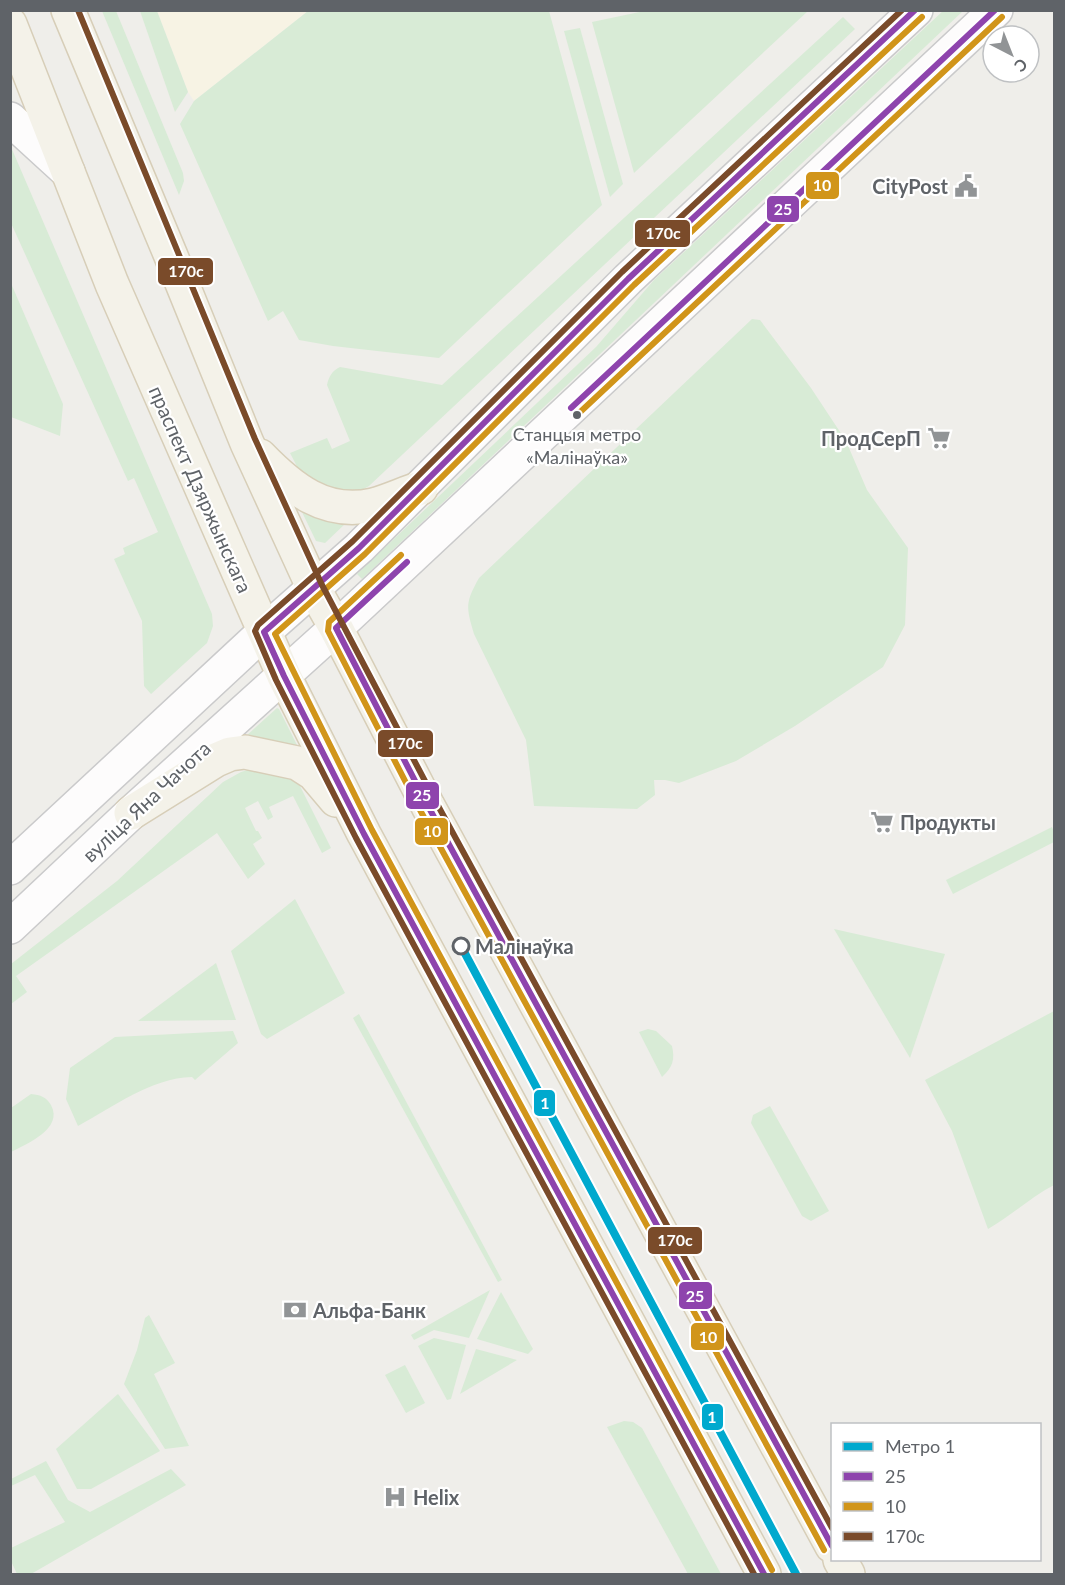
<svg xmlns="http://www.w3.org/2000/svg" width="1065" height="1585" viewBox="0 0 1065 1585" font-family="Lato,sans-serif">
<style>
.commercial{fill:#f7f3e4}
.green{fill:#d8ebd6}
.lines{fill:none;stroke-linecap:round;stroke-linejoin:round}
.secondary-casing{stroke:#cacacb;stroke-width:36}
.primary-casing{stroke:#d7ceb8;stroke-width:36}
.secondary{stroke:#fdfcfc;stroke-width:33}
.primary{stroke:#f4f2e9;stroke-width:33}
.bus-1-casing{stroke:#fff;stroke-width:10}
.bus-2-casing{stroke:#fff;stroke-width:10}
.bus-3-casing{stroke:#fff;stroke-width:10}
.bus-1{stroke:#8e44ad;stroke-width:6}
.bus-2{stroke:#d1951a;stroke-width:6}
.bus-3{stroke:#7a4b2a;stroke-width:6}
.metro-1-casing{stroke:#fff;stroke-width:12}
.metro-1{stroke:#00a9ce;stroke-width:8}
.bus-dot{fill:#5f6368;stroke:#fff;stroke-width:2}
.stop-dot{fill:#fff;stroke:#5f6368;stroke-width:3}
.labels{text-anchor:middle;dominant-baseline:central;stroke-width:4.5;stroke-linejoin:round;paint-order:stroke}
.bus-label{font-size:18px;fill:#5f6368;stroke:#fff}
.poi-label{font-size:20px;font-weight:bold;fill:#5f6368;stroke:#fff;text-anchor:start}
.street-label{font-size:20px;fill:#5f6368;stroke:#fff}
.stop-label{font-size:20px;font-weight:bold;fill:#5f6368;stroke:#fff;text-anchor:start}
.line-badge{stroke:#fff;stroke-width:2}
.badge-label{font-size:16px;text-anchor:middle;font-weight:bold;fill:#fff}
</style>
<rect width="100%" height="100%" fill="#efeeea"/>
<!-- commercial -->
<path class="commercial" d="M157,11H308L194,101L188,92Z"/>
<!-- green -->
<g class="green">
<path d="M649,10L808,11L634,173L592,22Z"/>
<path d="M944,10L963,11L362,579L357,574L596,347L654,280Z"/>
<path d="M102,11H116L183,173L184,181L179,195Z"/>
<path d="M140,11H157L188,92L175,112Z"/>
<path d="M308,11H549L602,205L439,358L333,346L299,340L283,311L268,321L180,124L194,101Z"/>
<path d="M843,17L855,29L369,486L356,493L344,495L303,478L290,453L327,438L332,449L350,441L327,385C329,376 332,371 340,367L442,385Z"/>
<path d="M580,28L623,184L610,197L564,31Z"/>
<path d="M11,147L212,614L213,626L207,643L151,694L144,686L142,621L114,559L125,554L123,548L158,532L134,478L128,481L11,223Z"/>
<path d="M10,281L63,404L60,436L11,417Z"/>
<path d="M752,319L760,320L811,388L846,441L867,490L908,548L905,625L883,667L795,726L736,761L679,783L665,780H654L655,795L637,809L534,806L526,740L474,634C466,607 465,603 479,578Z"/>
<path d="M301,510L347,522L325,543L316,541Z"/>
<path d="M277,708L279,709L298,747L245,737Z"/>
<path d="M251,769L285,773L299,784L331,848L322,853L293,796L269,807L273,817L268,820L258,801L245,808L256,831H258L262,838L253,844L265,864L248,879L217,833L16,976L27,992L11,1004V964L117,881L223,782L241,772Z"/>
<path d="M1052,827L1054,832V842L953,894L946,880Z"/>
<path d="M295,899L345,993L267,1039L261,1034L231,951Z"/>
<path d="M834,929L945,954L910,1058Z"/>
<path d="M216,963L236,1020L138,1021Z"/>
<path d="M1054,1011V1185C1031,1197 1011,1216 988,1229L952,1131L925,1080Z"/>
<path d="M359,1014L502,1280L498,1282L353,1018Z"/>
<path d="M648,1029L656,1031L672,1046C675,1059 673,1067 662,1077L639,1032Z"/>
<path d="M233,1031L238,1043L195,1080L192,1077C151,1078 113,1107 78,1126L66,1099L70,1068L115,1037Z"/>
<path d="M31,1094C41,1095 46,1097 51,1105C64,1129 26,1144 11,1152V1108Z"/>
<path d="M770,1106L829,1211L811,1221L802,1216L751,1123L753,1115Z"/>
<path d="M490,1290L469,1338L434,1330L414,1340L411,1335Z"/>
<path d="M501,1292L533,1349L528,1354L477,1339Z"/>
<path d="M149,1315L175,1363L154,1374L189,1446L165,1449L124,1384L137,1350L145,1318Z"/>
<path d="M434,1338L466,1345L451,1399L447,1400L418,1346Z"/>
<path d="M476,1349L517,1360L460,1394Z"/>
<path d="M405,1365L425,1403L406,1413L385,1375Z"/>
<path d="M118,1394L160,1451L91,1489H77L56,1449Z"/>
<path d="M624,1421L633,1422L642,1428L721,1574H688L607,1427Z"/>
<path d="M46,1461L68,1500L90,1512L171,1469L186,1485L31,1574H17L11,1561V1548L65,1522L35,1475L11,1486V1479Z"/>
</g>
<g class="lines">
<!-- secondary casing -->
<g class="secondary-casing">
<g id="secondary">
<path d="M10,119L68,172"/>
<path d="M10,868L264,632L359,548L628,279L916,10"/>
<path d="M10,927L131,813L336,628L996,10"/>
</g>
</g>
<!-- primary casing -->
<g class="primary-casing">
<g id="primary">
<path d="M68,10L171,256L247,443L314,589L336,628L428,806L832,1546"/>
<path d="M10,24L112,284L284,676L364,834L764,1574"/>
<path d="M260,456C291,488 325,516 373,505C389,501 405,493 421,488"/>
<path d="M131,813L216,760L230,754L245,752L297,763L314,774L336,800"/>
<path d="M840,1560L848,1574"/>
</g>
</g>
<!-- secondary -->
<use href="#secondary" class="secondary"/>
<!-- primary -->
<use href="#primary" class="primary"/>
<!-- bus-1 casing -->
<g class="bus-1-casing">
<g id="bus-1">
<path d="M571,408L995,10"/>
<path d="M407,562L336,628L428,806L832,1546"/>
<path d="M764,1574L364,834L284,676L264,632L359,548L628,279L915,10"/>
</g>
</g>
<!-- bus-2 casing -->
<g class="bus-2-casing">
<g id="bus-2">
<path d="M577,415L1002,17"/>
<path d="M401,555L329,622L328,631L420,810L824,1550"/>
<path d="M772,1570L372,830L275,634L365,554L634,285L922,17"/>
</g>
</g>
<!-- bus-3 casing -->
<g class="bus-3-casing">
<g id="bus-3">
<path d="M78,10L255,439L322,585L436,802L832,1528"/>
<path d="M754,1574L356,838L276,680L255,631L258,625L353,541L622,272L902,10"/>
</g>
</g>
<!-- bus-1 -->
<use href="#bus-1" class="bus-1"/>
<!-- bus-2 -->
<use href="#bus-2" class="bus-2"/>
<!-- bus-3 -->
<use href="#bus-3" class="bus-3"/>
<!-- metro-1 casing -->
<g class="metro-1-casing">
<path id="metro-1" d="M461,946L796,1574"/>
</g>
<!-- metro-1 -->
<use href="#metro-1" class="metro-1"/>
</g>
<!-- icons -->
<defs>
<g id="civic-bare" transform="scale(1.8)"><path d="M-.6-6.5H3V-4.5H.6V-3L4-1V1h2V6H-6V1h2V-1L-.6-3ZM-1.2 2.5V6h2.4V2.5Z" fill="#919496" stroke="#fff" stroke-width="2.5" paint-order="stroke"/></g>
<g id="supermarket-bare" transform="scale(1.8)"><path d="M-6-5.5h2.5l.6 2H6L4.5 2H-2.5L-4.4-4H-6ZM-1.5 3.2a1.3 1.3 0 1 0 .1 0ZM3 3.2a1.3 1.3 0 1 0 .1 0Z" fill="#919496" stroke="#fff" stroke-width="2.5" paint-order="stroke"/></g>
<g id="bank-bare" transform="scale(1.8)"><path d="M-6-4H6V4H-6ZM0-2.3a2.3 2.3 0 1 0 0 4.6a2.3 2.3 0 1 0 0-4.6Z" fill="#919496" stroke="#fff" stroke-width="2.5" paint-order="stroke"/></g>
<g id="hospital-bare" transform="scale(1.8)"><path d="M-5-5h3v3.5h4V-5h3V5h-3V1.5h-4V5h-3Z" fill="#919496" stroke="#fff" stroke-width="2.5" paint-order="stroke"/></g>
</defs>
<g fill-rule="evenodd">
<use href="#civic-bare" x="966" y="186"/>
<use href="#supermarket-bare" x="939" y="438"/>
<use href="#supermarket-bare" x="882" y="822"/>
<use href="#bank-bare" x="295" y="1310"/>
<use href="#hospital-bare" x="395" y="1497"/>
</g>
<!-- markers -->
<circle class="bus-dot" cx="577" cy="415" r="5"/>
<circle class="stop-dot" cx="461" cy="946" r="8"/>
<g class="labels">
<!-- bus labels -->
<g class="bus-label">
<text x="577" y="434">Станцыя метро<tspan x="577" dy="23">«Малінаўка»</tspan></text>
</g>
<!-- poi labels -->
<g class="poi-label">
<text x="948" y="186" text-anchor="end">CityPost</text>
<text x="921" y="438" text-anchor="end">ПродСерП</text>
<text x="900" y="822">Продукты</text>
<text x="313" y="1310">Альфа-Банк</text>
<text x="413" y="1497">Helix</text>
</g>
<!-- street labels -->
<g class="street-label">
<text transform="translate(201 489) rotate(66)">праспект Дзяржынскага</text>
<text transform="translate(146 801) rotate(-43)">вуліца Яна Чачота</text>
</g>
<!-- stop labels -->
<g class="stop-label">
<text x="475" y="946">Малінаўка</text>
</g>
</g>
<g class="line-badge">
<rect x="805" y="171" width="35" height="29" rx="6" fill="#d1951a"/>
<rect x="766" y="195" width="34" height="28" rx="6" fill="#8e44ad"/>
<rect x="634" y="219" width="57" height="29" rx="6" fill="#7a4b2a"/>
<rect x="157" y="257" width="57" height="29" rx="6" fill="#7a4b2a"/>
<rect x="377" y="729" width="57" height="29" rx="6" fill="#7a4b2a"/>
<rect x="405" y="781" width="35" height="29" rx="6" fill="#8e44ad"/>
<rect x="414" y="817" width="35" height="29" rx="6" fill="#d1951a"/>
<rect x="533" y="1089" width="23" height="28" rx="6" fill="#00a9ce"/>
<rect x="647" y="1226" width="56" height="29" rx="6" fill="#7a4b2a"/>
<rect x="678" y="1281" width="35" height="29" rx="6" fill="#8e44ad"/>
<rect x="690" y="1322" width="35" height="29" rx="6" fill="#d1951a"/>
<rect x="701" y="1403" width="23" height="28" rx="6" fill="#00a9ce"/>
</g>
<g class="badge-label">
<text x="822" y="191">10</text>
<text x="783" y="215">25</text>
<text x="663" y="239">170с</text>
<text x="186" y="277">170с</text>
<text x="405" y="749">170с</text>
<text x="422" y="801">25</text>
<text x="432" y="837">10</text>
<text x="545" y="1109">1</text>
<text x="675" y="1246">170с</text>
<text x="695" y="1302">25</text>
<text x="708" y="1343">10</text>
<text x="712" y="1423">1</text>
</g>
<!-- border -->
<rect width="1065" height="1585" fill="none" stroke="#5f6368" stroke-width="24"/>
<!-- legend -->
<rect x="831" y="1423" width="210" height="138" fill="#ffffff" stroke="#bfc1c3" stroke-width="1.5"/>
<rect x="843" y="1442" width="30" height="9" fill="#00a9ce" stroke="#bfc1c3" stroke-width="1.5"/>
<text x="885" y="1453" font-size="18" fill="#5f6368">Метро 1</text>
<rect x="843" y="1472" width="30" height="9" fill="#8e44ad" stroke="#bfc1c3" stroke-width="1.5"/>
<text x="885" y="1483" font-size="18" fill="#5f6368">25</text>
<rect x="843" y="1502" width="30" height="9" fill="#d1951a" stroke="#bfc1c3" stroke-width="1.5"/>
<text x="885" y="1513" font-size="18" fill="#5f6368">10</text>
<rect x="843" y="1532" width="30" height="9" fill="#7a4b2a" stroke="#bfc1c3" stroke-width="1.5"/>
<text x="885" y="1543" font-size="18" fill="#5f6368">170с</text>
<!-- north arrow -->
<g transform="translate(1011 54) rotate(138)"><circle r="28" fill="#ffffff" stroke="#bfc1c3" stroke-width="1.5"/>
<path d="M0-4.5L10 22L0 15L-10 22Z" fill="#919496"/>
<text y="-9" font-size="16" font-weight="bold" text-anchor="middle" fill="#5f6368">С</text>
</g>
</svg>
